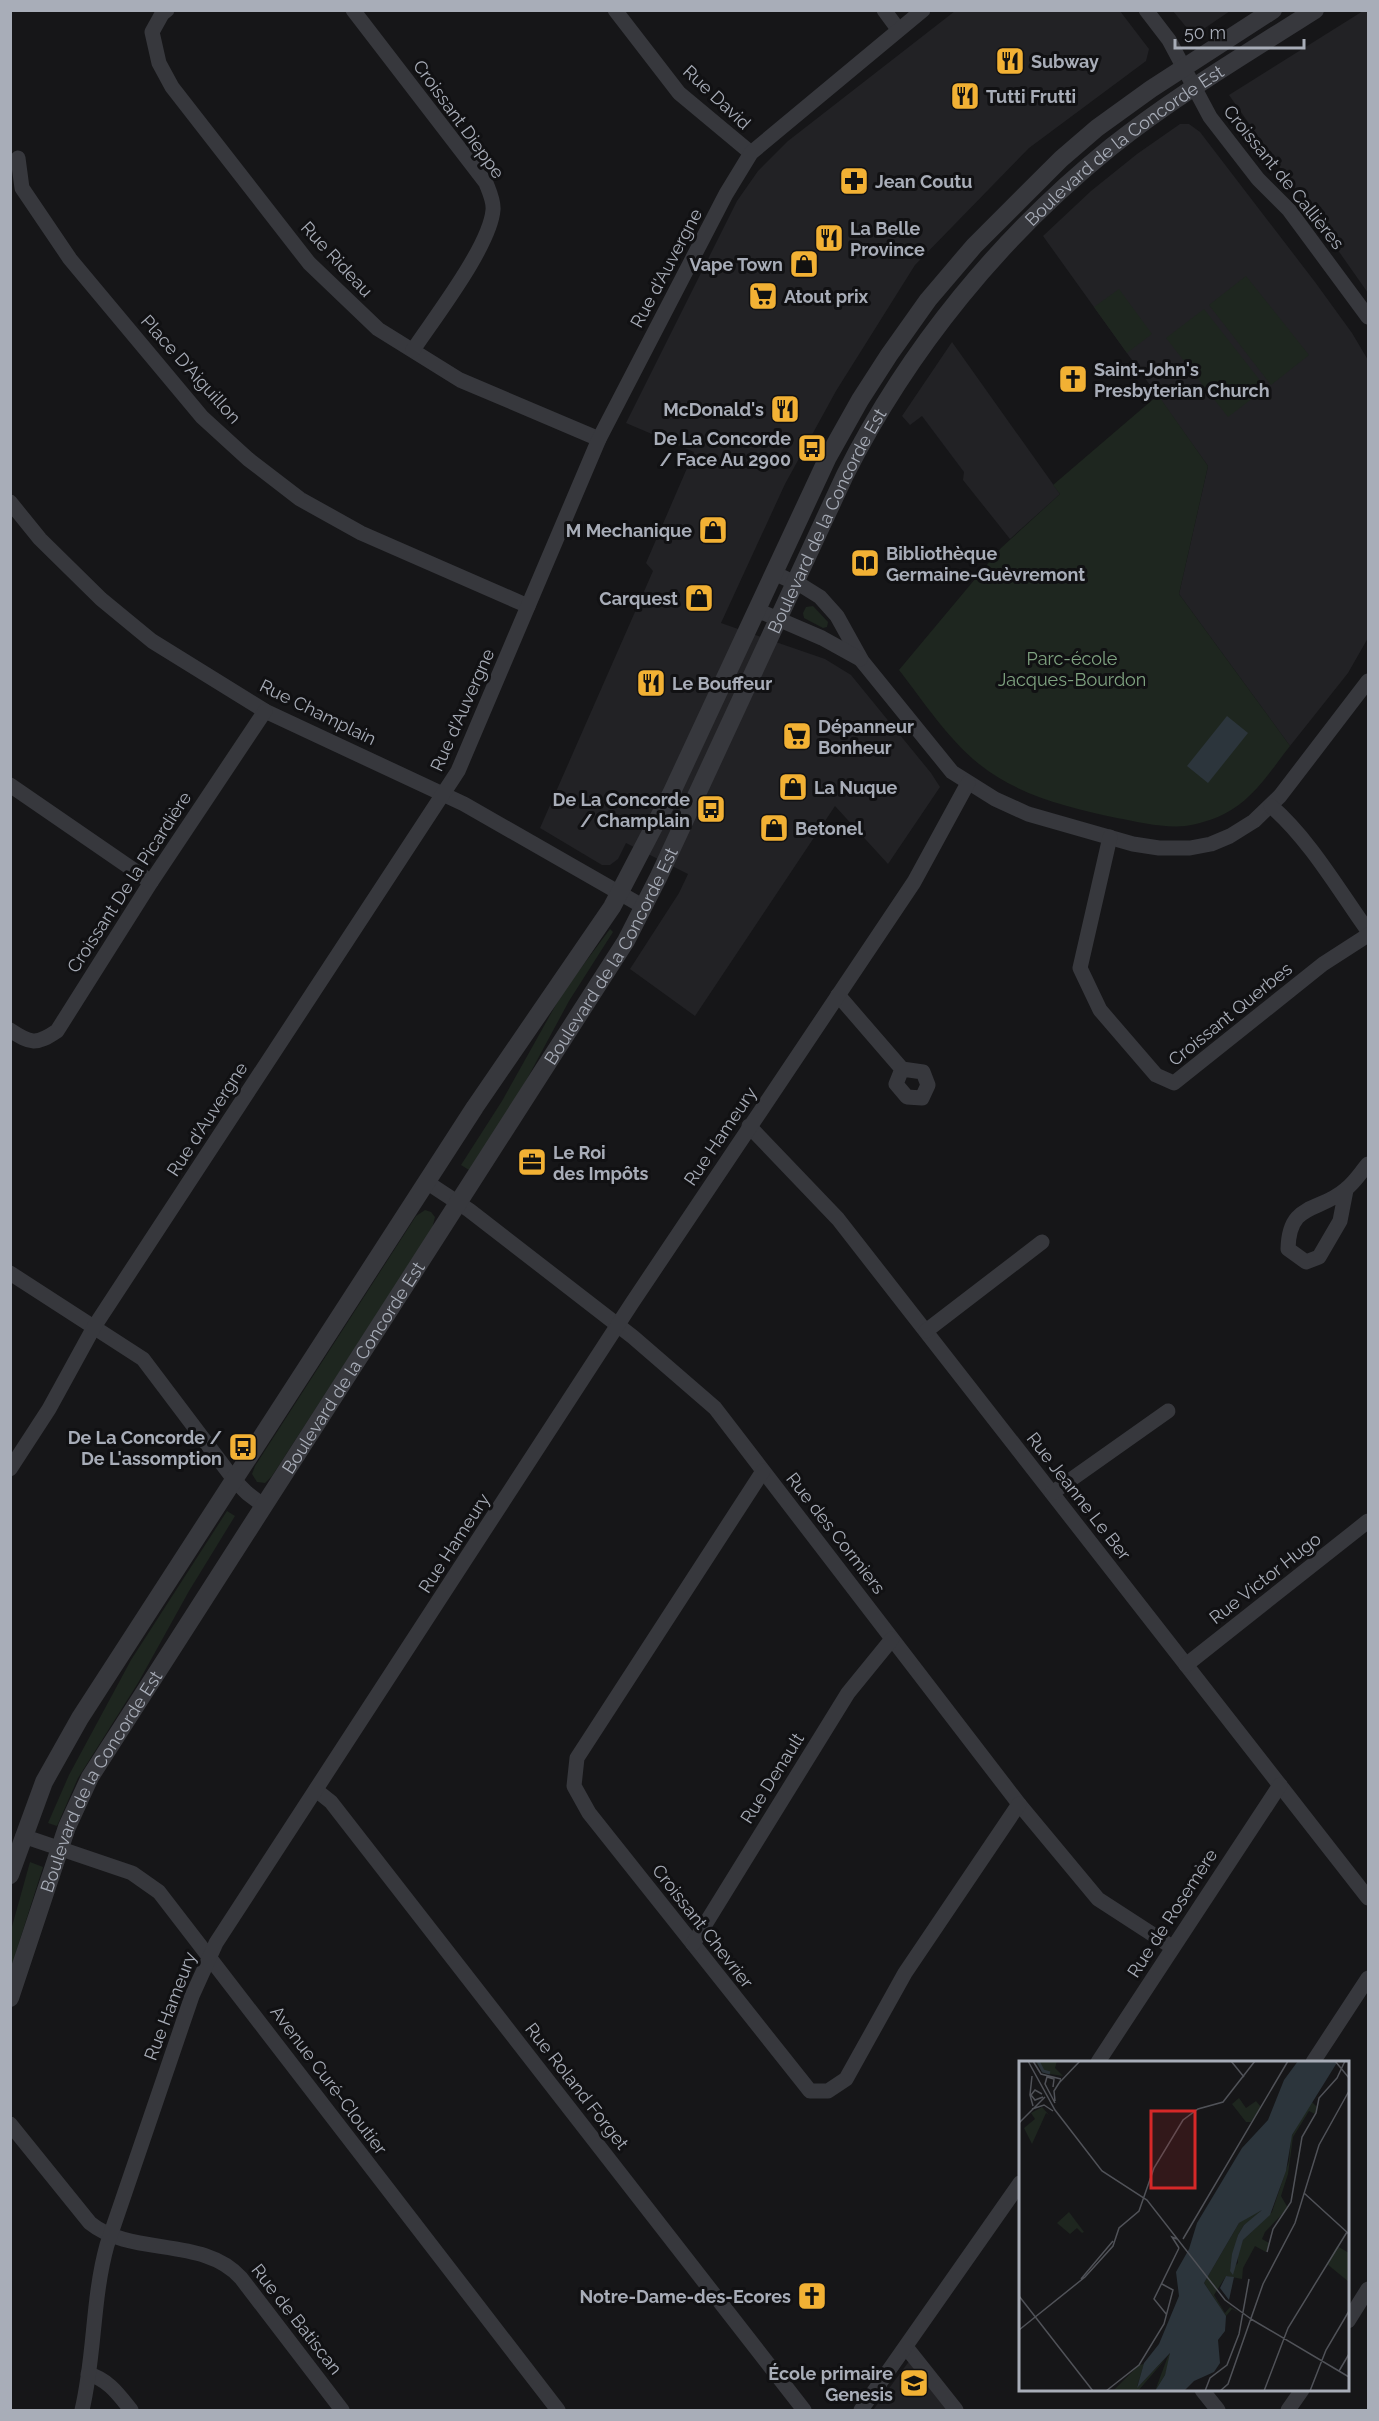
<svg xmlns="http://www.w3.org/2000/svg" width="1379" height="2421" viewBox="0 0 1379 2421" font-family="Raleway,sans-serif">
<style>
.built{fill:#222225}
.green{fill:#1e261f}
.water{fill:#2c353c}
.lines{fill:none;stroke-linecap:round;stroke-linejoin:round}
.minor{stroke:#37383d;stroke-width:15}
.tertiary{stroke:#37383d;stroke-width:18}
.labels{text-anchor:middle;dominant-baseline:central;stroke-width:6;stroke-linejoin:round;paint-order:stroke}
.poi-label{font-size:18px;font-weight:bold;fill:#a8adb8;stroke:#111113;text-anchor:start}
.street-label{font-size:18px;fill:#a8adb8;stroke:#111113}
.park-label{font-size:18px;fill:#7fa381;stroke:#111113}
.inset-river{fill:none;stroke:#2c353c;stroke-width:3}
.inset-road{fill:none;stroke:#505258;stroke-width:1.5}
.view{fill:#d62828;fill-opacity:0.15;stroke:#d62828;stroke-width:3}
.inset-edge{fill:none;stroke:#a8adb8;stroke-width:3}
</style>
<rect width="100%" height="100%" fill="#161618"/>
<!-- built -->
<g class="built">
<path d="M955,11H1120L1149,49L1146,61L1029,148L915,265L836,391L785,484L721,623L825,659L851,675L931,773L940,787L888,864L835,806L695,1016L630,969L679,893L688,874L626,843L618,859L610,865H602L540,828L653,571L646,563L694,452L626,423L737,201L758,171L788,141Z"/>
<path d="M1173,11H1230L1199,32L1187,28Z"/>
<path d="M1363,11H1368V293L1229,95Z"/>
<path d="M1180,124H1189L1200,132L1315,282L1352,333L1368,360V638L1348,673L1290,746L1179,594L1208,466L1043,236L1091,191L1137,154Z"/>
<path d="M952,342L1060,494L1010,539L963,480L964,472L922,416L910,425L902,416Z"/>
<path d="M913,2356L956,2410H873Z"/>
</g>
<!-- green -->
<g class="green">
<path d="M1246,276L1309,355L1271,385L1209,305Z"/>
<path d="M1119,289L1152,334L1127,353L1094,307Z"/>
<path d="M1204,309L1266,388L1228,417L1166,338Z"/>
<path d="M1158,395L1208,466L1179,594L1290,746C1271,770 1253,800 1224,814C1212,820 1198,824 1185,826C1162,828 1139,822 1117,818C1068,807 1019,796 979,764C947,738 924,702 899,670L1001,548L1060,494L1053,485Z"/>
<path d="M813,606L828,622L827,627L823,628L804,618L803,613L806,607Z"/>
<path d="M610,929L613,932L569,1001L521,1090L469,1170L461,1165L502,1101L563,992Z"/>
<path d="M425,1210L431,1212L435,1217L432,1229L272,1476L265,1483L257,1482L252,1474L255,1466L416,1216Z"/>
<path d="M227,1511L235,1516L189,1591L138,1683L78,1778L57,1826L48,1823L69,1775L131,1660Z"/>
<path d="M30,1862L43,1867L11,1968V1930Z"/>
</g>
<!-- water -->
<path class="water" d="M1227,716L1248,733L1208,783L1187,766Z"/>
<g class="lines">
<!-- minor -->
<g class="minor">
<path d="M167,10L162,14L152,32L159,63L172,87L309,263L378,329L460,380L599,439"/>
<path d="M353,10L486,183C489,191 494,201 493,210C490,246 435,317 413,350"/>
<path d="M615,10L679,93L751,153"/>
<path d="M884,10L898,29"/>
<path d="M1146,10L1169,40L1210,117L1258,179L1289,210L1368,317"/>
<path d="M18,158L22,188L70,259L202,417L248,459L300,499L361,533L528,606"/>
<path d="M10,502L40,539L101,599L152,641L265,711L464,804L644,907"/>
<path d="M774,573L804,587L820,597L837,616L862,661L952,772L995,799L1028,814L1133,844L1159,848H1190L1211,844L1230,836L1254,821L1280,796L1368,681"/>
<path d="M757,610L822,638L860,659"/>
<path d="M10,785L151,882"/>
<path d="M1271,806C1310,840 1338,889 1368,931"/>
<path d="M1110,837L1080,968L1100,1010L1156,1075L1174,1083L1323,964L1368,935"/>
<path d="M838,995L902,1069L923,1072L928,1085L922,1098L907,1097L896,1084L902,1069"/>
<path d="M10,1030C31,1044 36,1045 57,1031L151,882L265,711"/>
<path d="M749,1126L838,1219L1368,1898"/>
<path d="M428,1183L469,1210L633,1337L715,1408L1019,1804L1098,1899L1172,1947"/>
<path d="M1346,1190L1340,1221L1319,1257L1306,1262L1288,1249C1289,1201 1319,1213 1346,1189C1355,1182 1361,1172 1368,1164"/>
<path d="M10,1273L143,1359L235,1481L247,1493L264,1506"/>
<path d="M926,1331L1042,1242"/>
<path d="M10,1469L49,1409L94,1327L458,771L599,439L726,194L751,153L923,10"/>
<path d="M763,1471L577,1758L574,1786L589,1813L810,2091H828L846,2079L905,1973L1019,1804"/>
<path d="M1052,1493L1168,1411"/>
<path d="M1186,1665L1368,1521"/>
<path d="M316,1790L331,1802L804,2410"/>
<path d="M23,1836L132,1873L159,1892L558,2410"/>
<path d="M693,1944L848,1693L892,1639"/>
<path d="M1098,2062L1280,1785"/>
<path d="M1313,2062L1368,1978"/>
<path d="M10,2124L90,2223C132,2257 204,2236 241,2278L342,2410"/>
<path d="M1348,2321L1368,2289"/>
<path d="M906,2347L956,2410"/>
<path d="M88,2374C108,2379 119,2395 131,2410"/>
<path d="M1202,2390L1218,2410"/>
<path d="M82,2410C95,2356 92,2299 107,2245L192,1996L216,1943L632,1303L914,882L968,783"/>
<path d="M861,2410L1020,2183"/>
<path d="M1288,2410L1302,2390"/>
</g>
<!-- tertiary -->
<g class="tertiary">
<path d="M10,1875L44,1782L80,1718L475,1107L612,907L671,794L828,457L860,400L889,355L928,300L974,246L1061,159L1097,128L1151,89L1273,10"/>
<path id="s1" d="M10,1998L67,1827L90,1777L626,941L659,876L845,475C909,348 1001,236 1111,147C1175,96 1246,54 1315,10"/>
</g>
</g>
<!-- icons -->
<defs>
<g id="restaurant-square" transform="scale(1.5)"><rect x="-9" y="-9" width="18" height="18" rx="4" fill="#f2b134" stroke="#111113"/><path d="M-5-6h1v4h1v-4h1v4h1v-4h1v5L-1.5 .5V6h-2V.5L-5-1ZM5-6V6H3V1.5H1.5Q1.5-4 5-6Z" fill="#111"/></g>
<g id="pharmacy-square" transform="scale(1.5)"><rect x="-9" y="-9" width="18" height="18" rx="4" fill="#f2b134" stroke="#111113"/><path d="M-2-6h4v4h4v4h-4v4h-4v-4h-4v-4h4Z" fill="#111"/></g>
<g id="shop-square" transform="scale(1.5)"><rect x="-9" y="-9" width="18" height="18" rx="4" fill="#f2b134" stroke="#111113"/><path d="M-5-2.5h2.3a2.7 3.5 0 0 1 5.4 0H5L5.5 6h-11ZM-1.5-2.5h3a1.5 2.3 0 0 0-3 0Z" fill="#111"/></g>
<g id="supermarket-square" transform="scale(1.5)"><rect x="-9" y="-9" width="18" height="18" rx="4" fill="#f2b134" stroke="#111113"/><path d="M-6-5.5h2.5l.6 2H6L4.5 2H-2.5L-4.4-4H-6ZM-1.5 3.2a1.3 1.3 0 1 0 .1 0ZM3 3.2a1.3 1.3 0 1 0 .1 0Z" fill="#111"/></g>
<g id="church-square" transform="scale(1.5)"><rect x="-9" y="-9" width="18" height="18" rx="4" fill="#f2b134" stroke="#111113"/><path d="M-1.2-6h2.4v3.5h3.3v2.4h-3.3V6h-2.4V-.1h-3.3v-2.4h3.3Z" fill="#111"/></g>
<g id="bus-square" transform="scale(1.5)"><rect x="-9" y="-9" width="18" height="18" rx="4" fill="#f2b134" stroke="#111113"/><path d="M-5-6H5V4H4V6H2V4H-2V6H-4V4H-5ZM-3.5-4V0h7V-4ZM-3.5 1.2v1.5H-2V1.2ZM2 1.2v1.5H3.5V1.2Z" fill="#111"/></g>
<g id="library-square" transform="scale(1.5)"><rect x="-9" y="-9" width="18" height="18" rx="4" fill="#f2b134" stroke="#111113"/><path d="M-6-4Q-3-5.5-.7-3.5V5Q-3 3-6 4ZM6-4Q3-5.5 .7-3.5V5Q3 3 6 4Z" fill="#111"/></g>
<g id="office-square" transform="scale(1.5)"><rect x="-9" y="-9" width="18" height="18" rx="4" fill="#f2b134" stroke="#111113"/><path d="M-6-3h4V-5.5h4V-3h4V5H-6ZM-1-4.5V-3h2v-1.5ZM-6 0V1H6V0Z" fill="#111"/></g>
<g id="school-square" transform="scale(1.5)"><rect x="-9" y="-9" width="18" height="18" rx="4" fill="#f2b134" stroke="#111113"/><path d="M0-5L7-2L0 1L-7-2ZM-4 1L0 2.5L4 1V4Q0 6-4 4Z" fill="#111"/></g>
</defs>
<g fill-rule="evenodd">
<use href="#restaurant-square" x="1010" y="61"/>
<use href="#restaurant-square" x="965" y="96"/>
<use href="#pharmacy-square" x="854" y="181"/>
<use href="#restaurant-square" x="829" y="238"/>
<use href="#shop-square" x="804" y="264"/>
<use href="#supermarket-square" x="763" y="296"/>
<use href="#church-square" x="1073" y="379"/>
<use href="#restaurant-square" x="785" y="409"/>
<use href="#bus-square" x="812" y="448"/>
<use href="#shop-square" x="713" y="530"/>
<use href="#library-square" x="865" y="563"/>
<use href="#shop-square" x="699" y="598"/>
<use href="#restaurant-square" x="651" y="683"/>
<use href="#supermarket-square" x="797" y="736"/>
<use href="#shop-square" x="793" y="787"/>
<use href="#bus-square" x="711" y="809"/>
<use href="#shop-square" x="774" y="828"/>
<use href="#office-square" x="532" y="1162"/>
<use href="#bus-square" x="243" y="1447"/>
<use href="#church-square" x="812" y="2296"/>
<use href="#school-square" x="914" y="2383"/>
</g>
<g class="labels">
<!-- poi labels -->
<g class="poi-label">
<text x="1031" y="61">Subway</text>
<text x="986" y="96">Tutti Frutti</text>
<text x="875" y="181">Jean Coutu</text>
<text x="850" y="228">La Belle<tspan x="850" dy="21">Province</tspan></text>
<text x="783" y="264" text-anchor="end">Vape Town</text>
<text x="784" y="296">Atout prix</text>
<text x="1094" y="369">Saint-John's<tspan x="1094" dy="21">Presbyterian Church</tspan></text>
<text x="764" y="409" text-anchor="end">McDonald's</text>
<text x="791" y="438" text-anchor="end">De La Concorde<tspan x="791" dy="21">/ Face Au 2900</tspan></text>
<text x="692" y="530" text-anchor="end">M Mechanique</text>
<text x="886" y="553">Bibliothèque<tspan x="886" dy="21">Germaine-Guèvremont</tspan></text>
<text x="678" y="598" text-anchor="end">Carquest</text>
<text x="672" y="683">Le Bouffeur</text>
<text x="818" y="726">Dépanneur<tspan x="818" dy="21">Bonheur</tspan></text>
<text x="814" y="787">La Nuque</text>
<text x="690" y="799" text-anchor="end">De La Concorde<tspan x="690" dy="21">/ Champlain</tspan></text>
<text x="795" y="828">Betonel</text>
<text x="553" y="1152">Le Roi<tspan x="553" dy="21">des Impôts</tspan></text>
<text x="222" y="1437" text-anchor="end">De La Concorde /<tspan x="222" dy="21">De L'assomption</tspan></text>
<text x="791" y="2296" text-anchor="end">Notre-Dame-des-Ecores</text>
<text x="893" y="2373" text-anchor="end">École primaire<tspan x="893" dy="21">Genesis</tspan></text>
</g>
<!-- street labels -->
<g class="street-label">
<text transform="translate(717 97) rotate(43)">Rue David</text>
<text transform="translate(459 119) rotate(54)">Croissant Dieppe</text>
<text stroke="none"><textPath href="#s1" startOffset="2180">Boulevard de la Concorde Est</textPath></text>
<text transform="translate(1284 177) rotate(51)">Croissant de Callières</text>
<text transform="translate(337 259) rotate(47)">Rue Rideau</text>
<text transform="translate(666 268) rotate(-62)">Rue d'Auvergne</text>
<text transform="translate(191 369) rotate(48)">Place D'Aiguillon</text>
<text stroke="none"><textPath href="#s1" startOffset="1694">Boulevard de la Concorde Est</textPath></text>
<text transform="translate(462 710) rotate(-66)">Rue d'Auvergne</text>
<text transform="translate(318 712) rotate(26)">Rue Champlain</text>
<text transform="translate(129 882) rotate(-57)">Croissant De la Picardière</text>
<text stroke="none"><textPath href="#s1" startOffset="1208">Boulevard de la Concorde Est</textPath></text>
<text transform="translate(1230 1014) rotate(-39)">Croissant Querbes</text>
<text transform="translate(207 1119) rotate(-57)">Rue d'Auvergne</text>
<text transform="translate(720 1136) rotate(-56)">Rue Hameury</text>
<text stroke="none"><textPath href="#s1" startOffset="722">Boulevard de la Concorde Est</textPath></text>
<text transform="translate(1079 1496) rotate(52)">Rue Jeanne Le Ber</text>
<text transform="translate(836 1533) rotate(52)">Rue des Cormiers</text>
<text transform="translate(454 1543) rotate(-57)">Rue Hameury</text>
<text transform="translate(1265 1578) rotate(-38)">Rue Victor Hugo</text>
<text transform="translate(772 1778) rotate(-58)">Rue Denault</text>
<text stroke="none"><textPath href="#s1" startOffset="236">Boulevard de la Concorde Est</textPath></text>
<text transform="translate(1172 1913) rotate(-57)">Rue de Rosemère</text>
<text transform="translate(703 1926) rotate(52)">Croissant Chevrier</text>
<text transform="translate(170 2006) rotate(-69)">Rue Hameury</text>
<text transform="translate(329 2080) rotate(53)">Avenue Curé-Cloutier</text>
<text transform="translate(577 2086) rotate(52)">Rue Roland Forget</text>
<text transform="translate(297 2319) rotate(52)">Rue de Batiscan</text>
</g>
<!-- park labels -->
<g class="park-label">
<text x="1072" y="658">Parc-école<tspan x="1072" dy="21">Jacques-Bourdon</tspan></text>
</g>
</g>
<!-- overview -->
<g transform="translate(1019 2061)">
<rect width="330" height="330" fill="#161618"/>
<path d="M16,0H38L36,7L44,15L24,12ZM220,37L227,47L237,40L242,46L232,61H227L213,43ZM292,40L298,46L296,53L290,50L274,76L269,113L262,135L269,147L246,171L243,178L250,182L247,191L236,185L224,207L223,218L207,215L195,234L206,252L211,246L221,252L213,248L207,255L185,222L220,162L244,145L238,156L225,164L219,174L211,209L219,202L218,192L224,179L253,151L270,100L272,76ZM23,46L30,54L27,52L13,83L5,67L16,58L12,52ZM50,151L65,171L63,172L58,167L51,173L38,162ZM318,185L330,192V221L308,203ZM152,292L146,314L136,330L149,295L119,330L95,329L120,304L125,303L118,326Z" fill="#1e261f"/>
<path d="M279,0H319L273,74L267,110L251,154L224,179L214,214L211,210L213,193L219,174L225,164L243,149L220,162L185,222L207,255L206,270L199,279L201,302L195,311L175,320L165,330H136L146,314L151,292L118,327L125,302L140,283L160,235L157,211L170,188L178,162L223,87L249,59L265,19ZM207,215L215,216L210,239L201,227Z" fill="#2c353c"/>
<path class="inset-river" d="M19,0L24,10L31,12"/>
<path class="inset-road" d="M9,0L36,49L83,110L128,139L206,239L232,258M14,0L22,13L42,18M212,0L225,16M316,0L330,17M13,15L11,34L14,45M40,22L61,0M34,26L35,18L28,16L26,23L36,42M23,33L16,29L12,34L16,39L24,36M36,40L35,30L42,19M13,48L25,44L34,50M0,62L26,36M285,132L330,173M158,178L153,176L160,187M164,178L269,0M248,191L254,168L272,141L283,76L297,52L300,37L318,17L326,0M62,218L94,180M0,235L74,330M148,254L135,238L160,187M232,258L330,316M0,269L66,216L94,185L100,167L120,150L135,107L164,59L179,48L204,41L236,0M320,310L330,293M87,330L120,304L145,263L154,229L143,223M186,330L191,317L208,304L220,273L230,218M201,330L209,323L244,223L276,162L300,84L330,30M245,330L269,267L328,171M291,330L307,289L330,250"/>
<path class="view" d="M132,50H176V127H132Z"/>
<rect width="330" height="330" class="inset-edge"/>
</g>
<!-- border -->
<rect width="1379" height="2421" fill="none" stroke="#a8adb8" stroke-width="24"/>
<!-- scale -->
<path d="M1175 39v9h129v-9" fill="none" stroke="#a8adb8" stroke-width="3"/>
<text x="1184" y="39" font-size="18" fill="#a8adb8" stroke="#111113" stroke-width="4.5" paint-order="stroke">50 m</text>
</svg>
